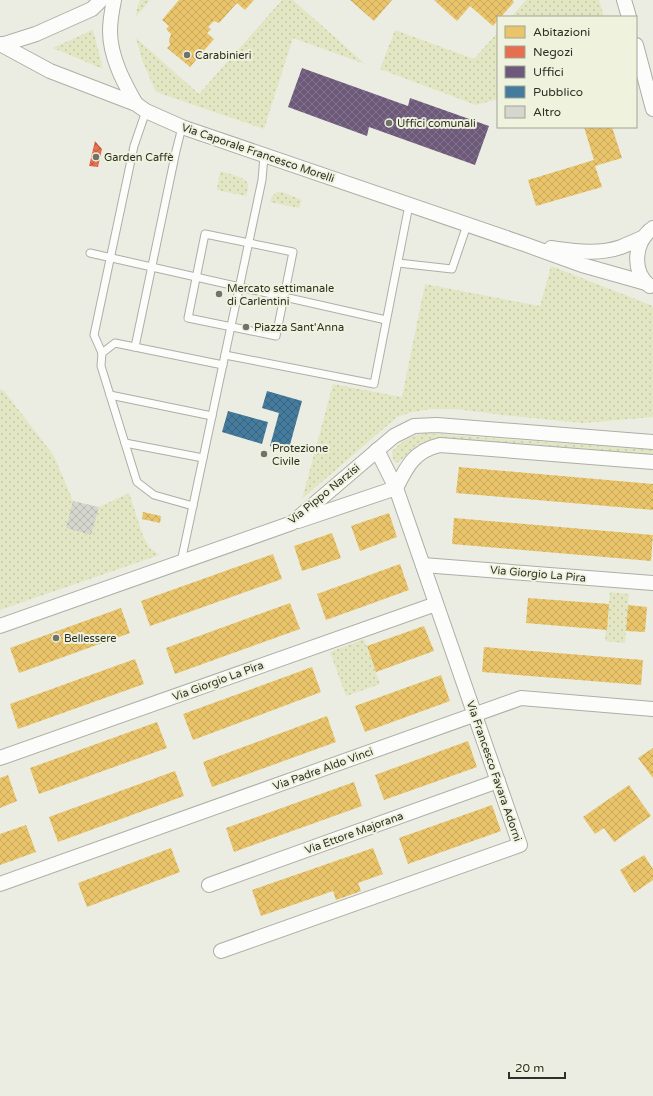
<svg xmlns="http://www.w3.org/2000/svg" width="653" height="1096" viewBox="0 0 653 1096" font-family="'Varela Round',sans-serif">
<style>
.grass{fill:url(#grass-dots)}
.homes{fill:url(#homes-cross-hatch)}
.shops{fill:url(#shops-cross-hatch)}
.offices{fill:url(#offices-cross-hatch)}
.public{fill:url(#public-cross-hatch)}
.building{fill:url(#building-cross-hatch)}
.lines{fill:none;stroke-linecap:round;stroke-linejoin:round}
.service-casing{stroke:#adaea6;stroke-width:9}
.minor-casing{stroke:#adaea6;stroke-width:16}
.service{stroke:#fcfcfb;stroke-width:7}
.minor{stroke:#fcfcfb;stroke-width:14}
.poi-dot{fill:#717269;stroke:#eff2dd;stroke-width:1.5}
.labels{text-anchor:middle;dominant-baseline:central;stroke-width:4;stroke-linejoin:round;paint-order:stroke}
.poi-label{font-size:11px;fill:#2f3028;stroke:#eff2dd;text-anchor:start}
.street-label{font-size:11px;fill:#2f3028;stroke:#eff2dd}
</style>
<defs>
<pattern id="grass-dots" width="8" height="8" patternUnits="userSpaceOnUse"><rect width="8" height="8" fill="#e3e6c3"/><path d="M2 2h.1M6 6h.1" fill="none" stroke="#c3c6a8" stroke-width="1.8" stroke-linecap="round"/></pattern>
<pattern id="homes-cross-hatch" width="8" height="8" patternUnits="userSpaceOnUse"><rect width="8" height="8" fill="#e9c46a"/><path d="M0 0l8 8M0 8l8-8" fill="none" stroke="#c8a95c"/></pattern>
<pattern id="shops-cross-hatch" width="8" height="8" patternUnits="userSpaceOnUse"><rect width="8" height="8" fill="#e76f51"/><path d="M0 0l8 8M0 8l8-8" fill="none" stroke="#bc5c43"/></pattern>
<pattern id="offices-cross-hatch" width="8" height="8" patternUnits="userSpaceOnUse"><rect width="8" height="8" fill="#6d597a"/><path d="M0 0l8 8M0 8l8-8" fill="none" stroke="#82738b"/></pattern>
<pattern id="public-cross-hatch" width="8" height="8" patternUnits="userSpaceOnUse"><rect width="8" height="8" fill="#457b9d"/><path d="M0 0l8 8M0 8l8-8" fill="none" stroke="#3a6580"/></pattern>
<pattern id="building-cross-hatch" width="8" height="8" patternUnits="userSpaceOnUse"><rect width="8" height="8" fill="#d5d6cd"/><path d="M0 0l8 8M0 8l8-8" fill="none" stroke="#b7b8b0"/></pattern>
</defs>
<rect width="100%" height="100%" fill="#ecede2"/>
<!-- grass -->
<g class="grass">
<path d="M140,0H150L136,17L137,8Z"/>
<path d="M282,0H293L365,64L293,38L264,129L156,92L142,60L136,38L199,94Z"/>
<path d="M526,0H599L604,17H511Z"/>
<path d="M93,30L103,69L53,48L92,30Z"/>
<path d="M395,30L474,59L498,32V99L476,105L380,69Z"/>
<path d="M220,171C228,174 249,177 248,186C248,189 247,193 246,196L217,190Z"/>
<path d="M277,192H282L302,200L299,208L270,202L272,196Z"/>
<path d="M551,266L653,306V417L583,423L512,416L456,409H431L412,412L397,417L302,499L333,384L402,397L425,284L540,306Z"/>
<path d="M0,389L4,391L54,456L73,501L66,528L91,535L99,507L129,493L143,536L149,547L159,555L0,610Z"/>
<path d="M424,433L653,450V455L437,439C430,441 422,442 416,446C408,451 405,459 396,463L393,459L392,452C403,440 408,437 424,433Z"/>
<path d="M610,592L629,594L625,643L605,641Z"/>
<path d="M364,639L380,684L346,696L330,652Z"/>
</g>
<!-- homes -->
<g class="homes">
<path d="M179,0H254L245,10L237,3L219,23L214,21L208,27L211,29L207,33L214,39L190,67L167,48L170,45L169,40L171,34L166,29L169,26L162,20Z"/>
<path d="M350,0H392L374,21Z"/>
<path d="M434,0H512L514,2L501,17H498V20L493,26L470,6L457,21Z"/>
<path d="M584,127H612L622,158L595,166L602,187L536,206L528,180L594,160Z"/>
<path d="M459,467L653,484V510L456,493Z"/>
<path d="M143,512L161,516L160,523L142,519Z"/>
<path d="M389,513L397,537L360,551L351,526Z"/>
<path d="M454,518L653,535L651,561L452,544Z"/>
<path d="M332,533L341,558L302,571L294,546Z"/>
<path d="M273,554L282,579L150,626L141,601Z"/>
<path d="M400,564L409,590L326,620L317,594Z"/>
<path d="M528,598L609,604L607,630L526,623Z"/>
<path d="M290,603L300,629L175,674L166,648Z"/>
<path d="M628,605L647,607L645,632L626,631Z"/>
<path d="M121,608L130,633L19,673L10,648Z"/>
<path d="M424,626L434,651L376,672L367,646Z"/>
<path d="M484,647L643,660L641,685L482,672Z"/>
<path d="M135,659L144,684L18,729L10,704Z"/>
<path d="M312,667L321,692L193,740L183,714Z"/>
<path d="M441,675L450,701L365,732L355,706Z"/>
<path d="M327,716L336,742L212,787L203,762Z"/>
<path d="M157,722L167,748L39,794L30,768Z"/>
<path d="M468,741L477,767L384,800L375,775Z"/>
<path d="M653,748V778L638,758Z"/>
<path d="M175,771L184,796L58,842L49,817Z"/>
<path d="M8,775L17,801L0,808V778Z"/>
<path d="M354,782L362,806L234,852L226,828Z"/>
<path d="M629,785L651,816L614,842L604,828L595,834L583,817Z"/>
<path d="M492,805L501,831L408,864L399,838Z"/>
<path d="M26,825L36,852L0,865V834Z"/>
<path d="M171,848L180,872L87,907L78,883Z"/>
<path d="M373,848L383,874L358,883L361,891L336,900L333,891L261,916L252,890Z"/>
<path d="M644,855L653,869V880L634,893L620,870Z"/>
</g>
<!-- shops -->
<path class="shops" d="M95,141L102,149L98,167L89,166Z"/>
<!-- offices -->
<path class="offices" d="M302,68L408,106L410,98L489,126L475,165L369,127L367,136L288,107Z"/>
<!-- public -->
<g class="public">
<path d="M267,391L302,401L288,452L270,446L279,413L262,408Z"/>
<path d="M228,411L268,422L262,444L222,432Z"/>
</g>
<!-- building -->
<path class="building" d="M73,501L99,507L91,535L66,528Z"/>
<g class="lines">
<!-- service casing -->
<g class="service-casing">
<g id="service">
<path d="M205,234L293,252L276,336L188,318Z"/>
<path d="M90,253L386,320"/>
<path d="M398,263L452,269L467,225"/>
<path d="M135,347L176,151L182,127"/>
<path d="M102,353L94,335L134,146L146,111"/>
<path d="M225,355L374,384L409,205"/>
<path d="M110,395L212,416"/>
<path d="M125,443L203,458"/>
<path d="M193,506L154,495L137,482L101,366L102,353L115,343L223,365"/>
<path d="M181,562L262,180L264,156"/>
</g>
</g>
<!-- minor casing -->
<g class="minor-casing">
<g id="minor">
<path d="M114,0C112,10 110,21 110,31C110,57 124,83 136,104"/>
<path d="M624,0L629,17"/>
<path d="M0,44L50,71L136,104L146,111L182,127L524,244L582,265L646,283"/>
<path d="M1,45L36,34L92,9L101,0"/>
<path d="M636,45L653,109"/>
<path d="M551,248C574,251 598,255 621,247C629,244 637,240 644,237"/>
<path d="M650,286C631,272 634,241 653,228"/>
<path d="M298,521L396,488C407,466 414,451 440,445L653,462"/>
<path d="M423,565L653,583"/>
<path d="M0,626L292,523L394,436L414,426L437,425L653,442"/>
<path d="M0,758L436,604"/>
<path d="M0,884L521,698L653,709"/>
<path d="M209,885L498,781"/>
<path d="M221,951L520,845L396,488L377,450"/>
</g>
</g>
<!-- service -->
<use href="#service" class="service"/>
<!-- minor -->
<use href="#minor" class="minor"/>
</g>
<!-- markers -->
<g class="poi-dot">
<circle cx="187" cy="55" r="4"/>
<circle cx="389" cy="123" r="4"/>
<circle cx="96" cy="157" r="4"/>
<circle cx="219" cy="294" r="4"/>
<circle cx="246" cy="327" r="4"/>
<circle cx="264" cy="454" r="4"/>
<circle cx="56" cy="638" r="4"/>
</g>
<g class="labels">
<!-- poi labels -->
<g class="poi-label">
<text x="195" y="55">Carabinieri</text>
<text x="397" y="123">Uffici comunali</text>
<text x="104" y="157">Garden Caffè</text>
<text x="227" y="288">Mercato settimanale<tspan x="227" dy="13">di Carlentini</tspan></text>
<text x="254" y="327">Piazza Sant'Anna</text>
<text x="272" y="448">Protezione<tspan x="272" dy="13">Civile</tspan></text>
<text x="64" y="638">Bellessere</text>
</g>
<!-- street labels -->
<g class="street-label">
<text transform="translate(258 153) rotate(19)">Via Caporale Francesco Morelli</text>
<text transform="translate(324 494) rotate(-39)">Via Pippo Narzisi</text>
<text transform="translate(538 574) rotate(5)">Via Giorgio La Pira</text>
<text transform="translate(218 681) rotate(-20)">Via Giorgio La Pira</text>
<text transform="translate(323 769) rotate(-20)">Via Padre Aldo Vinci</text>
<text transform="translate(494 771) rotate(71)">Via Francesco Favara Adorni</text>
<text transform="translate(354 833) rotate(-20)">Via Ettore Majorana</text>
</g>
</g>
<!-- legend -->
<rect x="497" y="16" width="140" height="112" fill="#eff2dd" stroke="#a2a495"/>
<rect x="505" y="26" width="20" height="12" fill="#e9c46a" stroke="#a2a495"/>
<text x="533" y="36" font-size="12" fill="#2f3028">Abitazioni</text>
<rect x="505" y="46" width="20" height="12" fill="#e76f51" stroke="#a2a495"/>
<text x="533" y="56" font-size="12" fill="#2f3028">Negozi</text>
<rect x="505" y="66" width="20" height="12" fill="#6d597a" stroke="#a2a495"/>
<text x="533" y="76" font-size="12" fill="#2f3028">Uffici</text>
<rect x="505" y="86" width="20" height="12" fill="#457b9d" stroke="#a2a495"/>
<text x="533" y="96" font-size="12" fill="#2f3028">Pubblico</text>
<rect x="505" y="106" width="20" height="12" fill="#d5d6cd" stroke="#a2a495"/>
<text x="533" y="116" font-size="12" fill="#2f3028">Altro</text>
<!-- scale -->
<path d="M509 1072v6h56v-6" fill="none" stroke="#2f3028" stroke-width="2"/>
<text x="515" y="1072" font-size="12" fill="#2f3028" stroke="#eff2dd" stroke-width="3" paint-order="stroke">20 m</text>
</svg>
